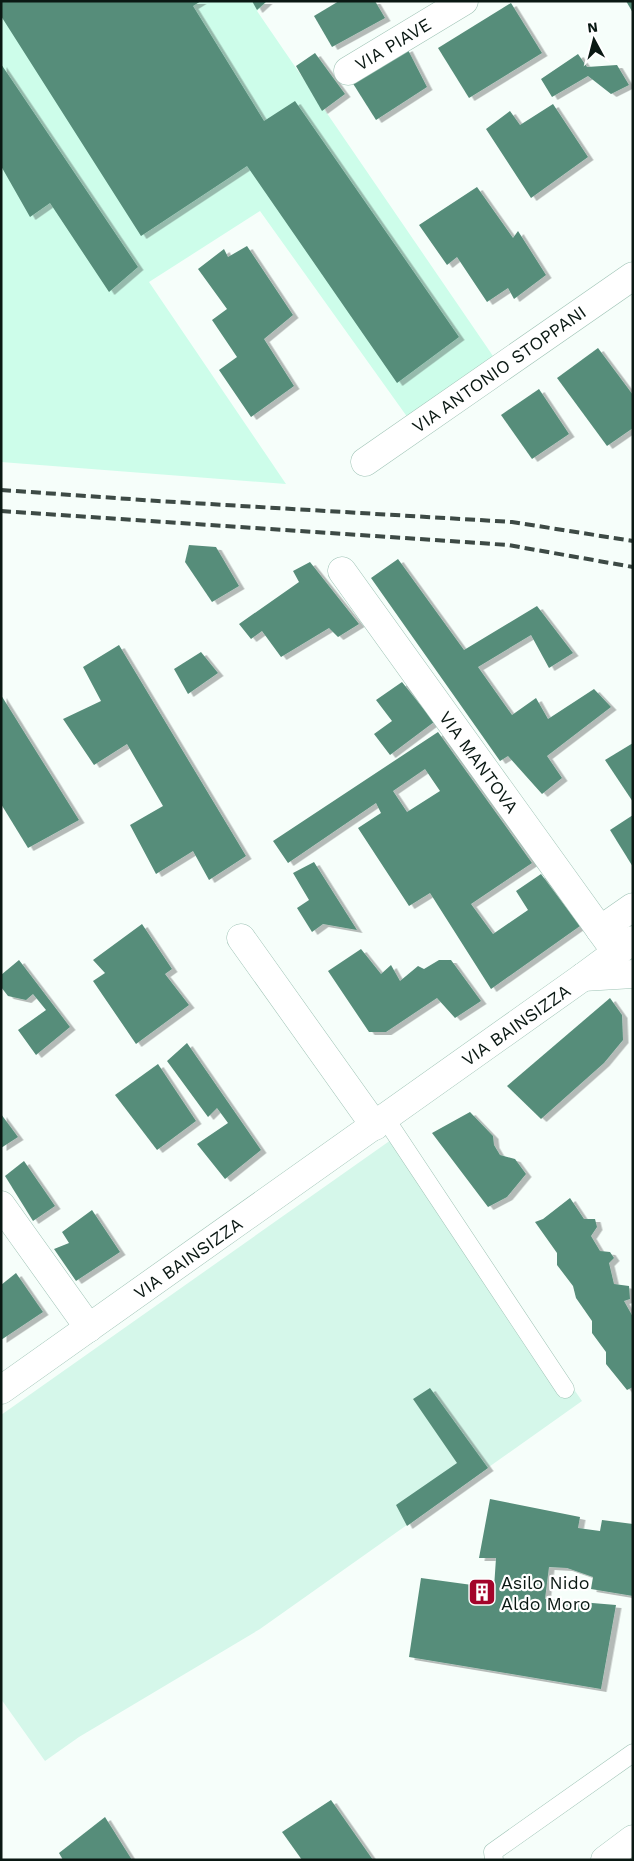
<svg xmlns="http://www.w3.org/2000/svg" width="634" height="1861" viewBox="0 0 634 1861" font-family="'Work Sans',sans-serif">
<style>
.built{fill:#cdfdea}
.green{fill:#d5f7ea}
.building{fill:#578d7a;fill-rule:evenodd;filter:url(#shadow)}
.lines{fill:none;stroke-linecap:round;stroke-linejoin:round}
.service-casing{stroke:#9ec3b5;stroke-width:19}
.minor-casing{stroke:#9ec3b5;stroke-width:29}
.service{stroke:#fff;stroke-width:18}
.minor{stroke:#fff;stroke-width:28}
.rail{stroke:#3d4a45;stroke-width:4;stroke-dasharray:10 5;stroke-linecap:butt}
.labels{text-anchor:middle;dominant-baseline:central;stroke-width:4.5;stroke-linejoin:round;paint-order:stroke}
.street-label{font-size:18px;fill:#0a1813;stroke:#fff}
.poi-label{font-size:18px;fill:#0a1813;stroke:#fff;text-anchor:start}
</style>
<defs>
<filter id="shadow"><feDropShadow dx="5.5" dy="3" stdDeviation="0" flood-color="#0004"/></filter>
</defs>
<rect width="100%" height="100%" fill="#f6fefa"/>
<!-- built -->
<path class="built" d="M1,1H267L257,11L493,356L408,418L260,211L149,282L286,484L1,462Z"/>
<!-- green -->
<path class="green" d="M398,1135L582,1401L260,1629L79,1737L45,1761L1,1699V1415Z"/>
<!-- building -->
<g class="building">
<path d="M1,1H201L193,6L264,121L295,101L459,337L397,383L247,166L141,236L1,16Z"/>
<path d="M252,1H267L257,10Z"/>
<path d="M339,1H375L385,18L332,47L314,16Z"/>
<path d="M626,1H633V13Z"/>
<path d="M511,3L542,53L469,98L438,48Z"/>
<path d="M407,48L427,87L376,120L352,82Z"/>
<path d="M315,53L345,94L322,111L296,66Z"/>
<path d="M578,54L587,67L617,65L629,85L611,94L588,76L552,97L541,79Z"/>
<path d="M1,64L138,267L109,292L50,203L30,217L1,166Z"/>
<path d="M553,104L588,157L531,198L486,129L510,111L520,125Z"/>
<path d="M477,187L513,238L518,231L546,275L514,299L508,288L487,302L457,257L447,265L419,225Z"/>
<path d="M247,246L293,315L264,339L294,386L251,417L219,370L237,357L212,320L227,309L198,269L224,249L228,257Z"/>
<path d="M598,348L633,395V428L607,446L557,378Z"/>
<path d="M539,389L569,434L532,459L501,415Z"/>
<path d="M189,545L216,547L239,586L212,602L185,562Z"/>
<path d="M398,559L464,650L537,606L573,653L549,668L531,635L478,667L512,715L536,698L548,719L594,689L611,707L547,756L562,778L542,794L508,756L500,761L371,578Z"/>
<path d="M310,562L359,624L338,637L329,628L281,657L262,631L251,639L239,624L299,582L293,571Z"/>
<path d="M119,645L246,856L209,880L193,851L156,874L130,825L163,806L127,744L94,765L63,719L101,701L83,667Z"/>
<path d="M201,652L218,673L188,694L174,669Z"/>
<path d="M402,682L434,722L390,755L374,734L392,721L376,700Z"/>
<path d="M1,695L79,820L28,848L1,804Z"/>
<path d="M438,732L532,863L471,904L493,934L528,910L516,891L541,874L580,926L491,989L430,893L409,906L358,828L381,813L376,803L288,863L273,841ZM425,769L440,791L407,812L393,791Z"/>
<path d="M633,743V802L605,760Z"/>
<path d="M633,815V867L610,830Z"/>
<path d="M314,862L357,930L323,924L312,932L297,908L309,900L293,873Z"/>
<path d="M142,924L172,969L165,974L189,1005L136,1044L93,981L105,973L93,960Z"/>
<path d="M361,949L381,974L391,965L400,981L418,966L424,969L439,960H451L481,1001L455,1018L437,998L386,1032H369L328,971Z"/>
<path d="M19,960L70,1027L36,1055L18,1030L46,1010L33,994L26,1000L8,996L1,987V975Z"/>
<path d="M610,998L622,1015L623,1040L604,1063L541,1119L507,1086Z"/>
<path d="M187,1043L261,1150L225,1179L197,1144L228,1123L217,1108L208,1117L167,1061Z"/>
<path d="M158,1064L196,1121L157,1150L115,1095Z"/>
<path d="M470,1112L493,1136L494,1145L500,1155L515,1159L526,1174L507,1197L488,1207L432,1133Z"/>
<path d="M1,1114L18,1137L1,1148Z"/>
<path d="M24,1161L55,1206L33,1221L5,1176Z"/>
<path d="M570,1198L584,1219H595L597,1227L591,1236L600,1251L610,1252L614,1258L609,1263L614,1284L629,1286L630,1299L624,1301L633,1317V1387L627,1390L606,1364V1352L592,1333V1321L576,1298L573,1286L557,1265V1253L535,1222L543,1219Z"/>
<path d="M92,1210L120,1252L76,1281L54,1249L69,1243L62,1232Z"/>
<path d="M16,1273L43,1312L1,1340V1285Z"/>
<path d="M430,1388L488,1468L407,1526L396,1505L457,1463L413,1399Z"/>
<path d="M490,1499L580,1517L578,1528L600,1531L602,1520L633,1524V1596L591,1589L593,1577L567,1568L549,1567L545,1599L616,1605L601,1689L409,1657L421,1578L494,1588L496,1558H479Z"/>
<path d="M331,1800L373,1860H302L282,1832Z"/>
<path d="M105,1817L132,1860H63L59,1853Z"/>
</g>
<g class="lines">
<!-- service casing -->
<g class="service-casing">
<g id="service">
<path d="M385,1118L565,1389"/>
<path d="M494,1860L493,1852L633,1753"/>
</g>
</g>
<!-- minor casing -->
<g class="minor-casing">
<g id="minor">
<path d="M348,71L464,1"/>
<path d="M365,462L633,276"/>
<path d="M342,571L616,952"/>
<path d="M600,930L633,907"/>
<path d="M241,938L375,1126"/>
<path d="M583,977L633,974"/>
<path d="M1,1205L89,1328"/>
<path d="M1,1390L583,977L633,940"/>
<path d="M605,1860L633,1839"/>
</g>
</g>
<!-- service -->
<use href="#service" class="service"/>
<!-- minor -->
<use href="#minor" class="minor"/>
<!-- rail -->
<g class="rail">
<path d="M1,490L158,501L512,522L633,541"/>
<path d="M1,511L508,545L633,567"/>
</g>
</g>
<!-- icons -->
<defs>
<g id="building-square" transform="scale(1.4375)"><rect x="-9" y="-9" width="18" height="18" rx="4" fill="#a3042a" stroke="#fff"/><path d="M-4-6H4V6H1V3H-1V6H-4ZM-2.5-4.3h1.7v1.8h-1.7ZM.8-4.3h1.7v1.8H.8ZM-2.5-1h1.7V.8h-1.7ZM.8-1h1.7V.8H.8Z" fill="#fff"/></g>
</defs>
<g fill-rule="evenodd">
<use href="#building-square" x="482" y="1592"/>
</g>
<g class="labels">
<!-- street labels -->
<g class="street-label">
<text transform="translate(393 44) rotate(-31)">VIA PIAVE</text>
<text transform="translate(499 369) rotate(-35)">VIA ANTONIO STOPPANI</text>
<text transform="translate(479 762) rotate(54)">VIA MANTOVA</text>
<text transform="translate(516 1025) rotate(-35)">VIA BAINSIZZA</text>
<text transform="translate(188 1258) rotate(-35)">VIA BAINSIZZA</text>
</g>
<!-- poi labels -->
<g class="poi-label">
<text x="501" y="1582">Asilo Nido<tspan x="501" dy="21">Aldo Moro</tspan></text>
</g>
</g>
<!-- border -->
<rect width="634" height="1861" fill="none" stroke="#0a1813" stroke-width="5"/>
<!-- north arrow -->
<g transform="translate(594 40) rotate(353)" stroke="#ffffff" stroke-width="4" paint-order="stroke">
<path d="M0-4L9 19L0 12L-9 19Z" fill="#0a1813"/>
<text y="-8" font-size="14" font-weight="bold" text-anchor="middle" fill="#0a1813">N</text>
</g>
</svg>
